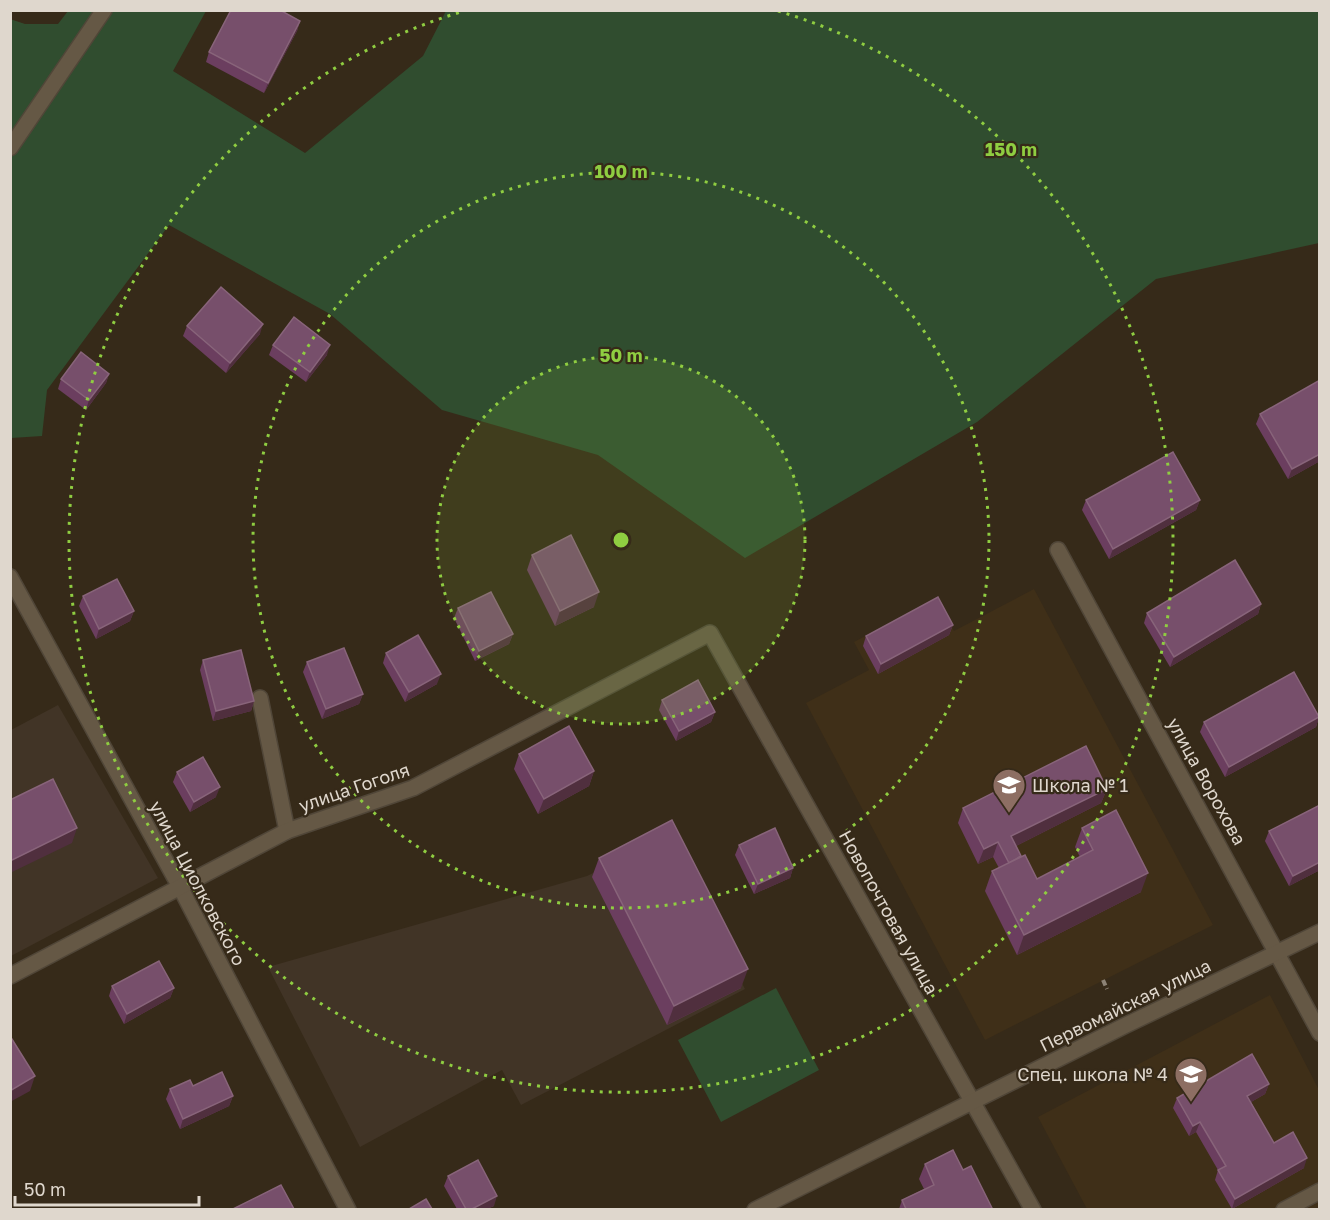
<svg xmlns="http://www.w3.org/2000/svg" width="1330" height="1220" viewBox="0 0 1330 1220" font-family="'Golos Text',sans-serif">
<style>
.built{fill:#3f2f18}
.industrial{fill:#413426}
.green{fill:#304d2f}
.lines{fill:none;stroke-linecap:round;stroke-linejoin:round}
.minor-casing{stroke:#504638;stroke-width:18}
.path{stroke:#8d8376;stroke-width:4;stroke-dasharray:6 3;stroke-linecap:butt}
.minor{stroke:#655845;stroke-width:15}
.wall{fill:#6b3e5f}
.shaded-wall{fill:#502f3e}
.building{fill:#774f6b;stroke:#88647a;stroke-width:1.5}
.ring{fill:none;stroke:#8fcd41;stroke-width:3;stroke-dasharray:3 6}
.labels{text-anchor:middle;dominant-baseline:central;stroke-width:4.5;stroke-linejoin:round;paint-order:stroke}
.street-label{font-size:18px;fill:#dfd7cd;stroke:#362a19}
.poi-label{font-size:18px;fill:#dfd7cd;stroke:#362a19;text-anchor:start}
.centre{fill:#8fcd41;stroke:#362a19;stroke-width:3}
.ring-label{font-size:18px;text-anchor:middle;font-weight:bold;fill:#8fcd41;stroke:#362a19;stroke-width:4.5;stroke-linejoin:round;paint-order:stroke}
</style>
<rect width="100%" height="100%" fill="#362a19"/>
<!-- built -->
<g class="built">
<path d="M1034,589L1213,925L985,1040L806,703L869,670L854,642L935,599L954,631Z"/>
<path d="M1270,995L1319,1090V1209H1087L1038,1117Z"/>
</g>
<!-- industrial -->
<g class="industrial">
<path d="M58,705L158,878L11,956V730Z"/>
<path d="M666,837L745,989L521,1105L502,1070L360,1147L268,967L587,876Z"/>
</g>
<!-- green -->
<g class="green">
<path d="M68,11H206L173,71L305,153L423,56L446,11H1319V243L1156,279L977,422L745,558L598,455L442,410L330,314L169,225L47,390L42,436L11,438L10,19L25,24H58Z"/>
<path d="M776,988L819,1070L721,1122L678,1040Z"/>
</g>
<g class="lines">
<!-- minor casing -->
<g class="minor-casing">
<g id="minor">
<path d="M10,148L104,10"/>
<path d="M1058,550L1320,1033"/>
<path d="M10,577L180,887L348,1210"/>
<path d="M260,698L287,831"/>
<path d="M10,976L287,831L413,788L710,633L1033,1210"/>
<path d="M755,1210L1126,1025L1320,932"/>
<path d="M1284,1210L1320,1191"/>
</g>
</g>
<!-- path -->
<path class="path" d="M1103,980L1107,989"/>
<!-- minor -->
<use href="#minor" class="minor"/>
</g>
<!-- wall -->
<g class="wall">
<path d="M300,21L297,31L264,93L206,62L209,52Z"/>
<path d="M187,326L260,334L226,373L183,336Z"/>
<path d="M273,345L327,355L306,382L269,355Z"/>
<path d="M109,374L106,383L86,410L58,389L61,379Z"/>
<path d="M1260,414L1320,461L1288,479L1256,424Z"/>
<path d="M1086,500H1200L1196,510L1109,559L1082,510Z"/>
<path d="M532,555L594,607L555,626L527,570Z"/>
<path d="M83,596L134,611L130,621L96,639L79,606Z"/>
<path d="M1261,604L1258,614L1170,667L1144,623L1147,613Z"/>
<path d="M458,608L513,634L509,644L475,661L454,618Z"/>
<path d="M953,625L949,635L878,674L863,646L866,636Z"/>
<path d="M386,653L437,684L405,702L383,663Z"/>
<path d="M203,660L254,701L251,711L213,721L200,670Z"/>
<path d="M307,662L363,694L359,704L322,719L303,672Z"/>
<path d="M662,700L715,712L711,722L676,741L659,710Z"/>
<path d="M1319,717L1316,727L1225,777L1200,732L1204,722Z"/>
<path d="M519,754L594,771L589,786L538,814L514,769Z"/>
<path d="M177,772L216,797L190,812L173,782Z"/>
<path d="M1107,789L1101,803L1016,846L1021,856L1037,879L1080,857L1075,847L1082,828L1141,892L1017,955L985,891L992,871L999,868L993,857L978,864L958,823L963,808Z"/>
<path d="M1320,805V870L1289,886L1265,841L1269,831Z"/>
<path d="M739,845L793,868L790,878L754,894L735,855Z"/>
<path d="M599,858L741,988L667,1025L592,877Z"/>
<path d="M112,986L174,988L170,998L124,1024L109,996Z"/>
<path d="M1269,1084L1265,1094L1251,1102L1274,1143L1304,1168L1232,1209L1215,1180L1218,1170L1196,1132L1189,1136L1173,1108L1177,1098Z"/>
<path d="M193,1086L233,1096L229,1106L180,1129L166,1099L170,1089Z"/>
<path d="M925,1164L963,1170L991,1209H899L902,1200L924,1189L919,1179Z"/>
<path d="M448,1176L494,1206L487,1209H457L444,1186Z"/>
</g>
<!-- shaded-wall -->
<g class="shaded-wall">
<path d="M300,21L297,31L264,93L268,83Z"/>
<path d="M263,324L260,334L226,373L230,363Z"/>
<path d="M330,345L327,355L306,382L310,372Z"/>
<path d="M109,374L106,383L86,410L89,400Z"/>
<path d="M1320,454V461L1288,479L1292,469Z"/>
<path d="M1200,500L1196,510L1109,559L1113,549Z"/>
<path d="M599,592L594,607L555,626L560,611Z"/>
<path d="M1261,604L1258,614L1170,667L1174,657Z"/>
<path d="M134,611L130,621L96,639L99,629Z"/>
<path d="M953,625L949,635L878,674L881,664Z"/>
<path d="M513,634L509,644L475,661L479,651Z"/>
<path d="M441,674L437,684L405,702L409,692Z"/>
<path d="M363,694L359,704L322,719L326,709Z"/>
<path d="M254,701L251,711L213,721L216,711Z"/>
<path d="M715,712L711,722L676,741L679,731Z"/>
<path d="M1319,717L1316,727L1225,777L1229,767Z"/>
<path d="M594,771L589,786L538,814L544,799Z"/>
<path d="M220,787L216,797L190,812L194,802Z"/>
<path d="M1107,789L1101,803L1006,851L1011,836Z"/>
<path d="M77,828L72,843L10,873V861Z"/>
<path d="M998,842L993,857L978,864L984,849Z"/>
<path d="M1320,862V870L1289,886L1293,876Z"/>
<path d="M793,868L790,878L754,894L758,884Z"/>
<path d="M1148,873L1141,892L1017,955L1024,935Z"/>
<path d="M748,969L741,988L667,1025L674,1006Z"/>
<path d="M174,988L170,998L124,1024L127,1014Z"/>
<path d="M35,1076L30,1091L10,1102V1091Z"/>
<path d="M1269,1084L1265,1094L1244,1106L1247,1096Z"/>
<path d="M233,1096L229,1106L180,1129L183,1119Z"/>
<path d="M1200,1122L1196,1132L1189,1136L1193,1126Z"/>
<path d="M1307,1158L1304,1168L1232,1209L1235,1199Z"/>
<path d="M497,1196L494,1206L487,1209H472Z"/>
</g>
<!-- building -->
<g class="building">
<path d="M231,10H280L300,21L268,83L209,52Z"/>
<path d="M221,287L263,324L230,363L187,326Z"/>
<path d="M294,317L330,345L310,372L273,345Z"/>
<path d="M81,352L109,374L89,400L61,379Z"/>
<path d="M1320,380V454L1292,469L1260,414Z"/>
<path d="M1173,452L1200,500L1113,549L1086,500Z"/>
<path d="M571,535L599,592L560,611L532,555Z"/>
<path d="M1235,560L1261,604L1174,657L1147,613Z"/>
<path d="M117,579L134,611L99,629L83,596Z"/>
<path d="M491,592L513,634L479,651L458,608Z"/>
<path d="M938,597L953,625L881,664L866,636Z"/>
<path d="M418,635L441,674L409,692L386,653Z"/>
<path d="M344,648L363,694L326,709L307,662Z"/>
<path d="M241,650L254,701L216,711L203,660Z"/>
<path d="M1294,672L1319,717L1229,767L1204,722Z"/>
<path d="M698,680L715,712L679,731L662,700Z"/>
<path d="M569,726L594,771L544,799L519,754Z"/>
<path d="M1086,746L1107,789L1011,836L1021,856L1009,863L998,842L984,849L963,808Z"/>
<path d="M203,757L220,787L194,802L177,772Z"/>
<path d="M53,779L77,828L10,861V800Z"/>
<path d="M1320,805V862L1293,876L1269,831Z"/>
<path d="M1116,810L1148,873L1024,935L992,871L1025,855L1037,879L1093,850L1082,828Z"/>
<path d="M672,820L748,969L674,1006L599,858Z"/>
<path d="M775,828L793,868L758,884L739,845Z"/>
<path d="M159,961L174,988L127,1014L112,986Z"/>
<path d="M10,1036L35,1076L10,1091Z"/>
<path d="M1252,1054L1269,1084L1247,1096L1274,1143L1293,1132L1307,1158L1235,1199L1218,1170L1226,1166L1200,1122L1193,1126L1177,1098Z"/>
<path d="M222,1072L233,1096L183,1119L170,1089L190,1080L193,1086Z"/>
<path d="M953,1150L963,1170L971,1166L992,1208L989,1209H906L902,1200L934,1185L925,1164Z"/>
<path d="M478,1160L497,1196L472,1209H466L448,1176Z"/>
<path d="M281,1185L294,1209H233Z"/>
<path d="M426,1199L432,1209H409Z"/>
</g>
<!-- distance rings -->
<circle cx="621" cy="540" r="184" fill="#8fcd41" fill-opacity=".12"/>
<g class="ring">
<circle cx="621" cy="540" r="184"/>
<circle cx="621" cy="540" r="368"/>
<path d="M778 11A552 552 0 1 1 464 11"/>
</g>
<!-- icons -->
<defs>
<g id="school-pin" transform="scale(1.725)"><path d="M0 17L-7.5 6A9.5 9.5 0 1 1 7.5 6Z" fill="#8d6e63" stroke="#362a19"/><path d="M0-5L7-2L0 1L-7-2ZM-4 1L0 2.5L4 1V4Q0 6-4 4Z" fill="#fff"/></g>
</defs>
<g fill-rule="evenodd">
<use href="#school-pin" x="1009" y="785"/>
<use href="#school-pin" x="1191" y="1074"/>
</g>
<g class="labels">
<!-- street labels -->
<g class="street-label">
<text transform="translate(1207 781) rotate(61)">улица Ворохова</text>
<text transform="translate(354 787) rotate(-19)">улица Гоголя</text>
<text transform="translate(198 883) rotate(62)">улица Циолковского</text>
<text transform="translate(889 912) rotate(61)">Новопочтовая улица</text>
<text transform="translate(1125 1005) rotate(-26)">Первомайская улица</text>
</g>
<!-- poi labels -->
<g class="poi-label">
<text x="1032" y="785">Школа № 1</text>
<text x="1168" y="1074" text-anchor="end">Спец. школа № 4</text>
</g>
</g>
<circle cx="621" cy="540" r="9" class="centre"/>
<g class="ring-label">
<text x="1011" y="156">150 m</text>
<text x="621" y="178">100 m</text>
<text x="621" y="362">50 m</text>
</g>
<!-- border -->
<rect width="1330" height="1220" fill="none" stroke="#dfd7cd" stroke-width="24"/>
<!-- scale -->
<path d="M15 1196v9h184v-9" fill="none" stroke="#dfd7cd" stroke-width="3"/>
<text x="24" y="1196" font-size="18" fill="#dfd7cd" stroke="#362a19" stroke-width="4.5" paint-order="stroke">50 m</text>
</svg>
